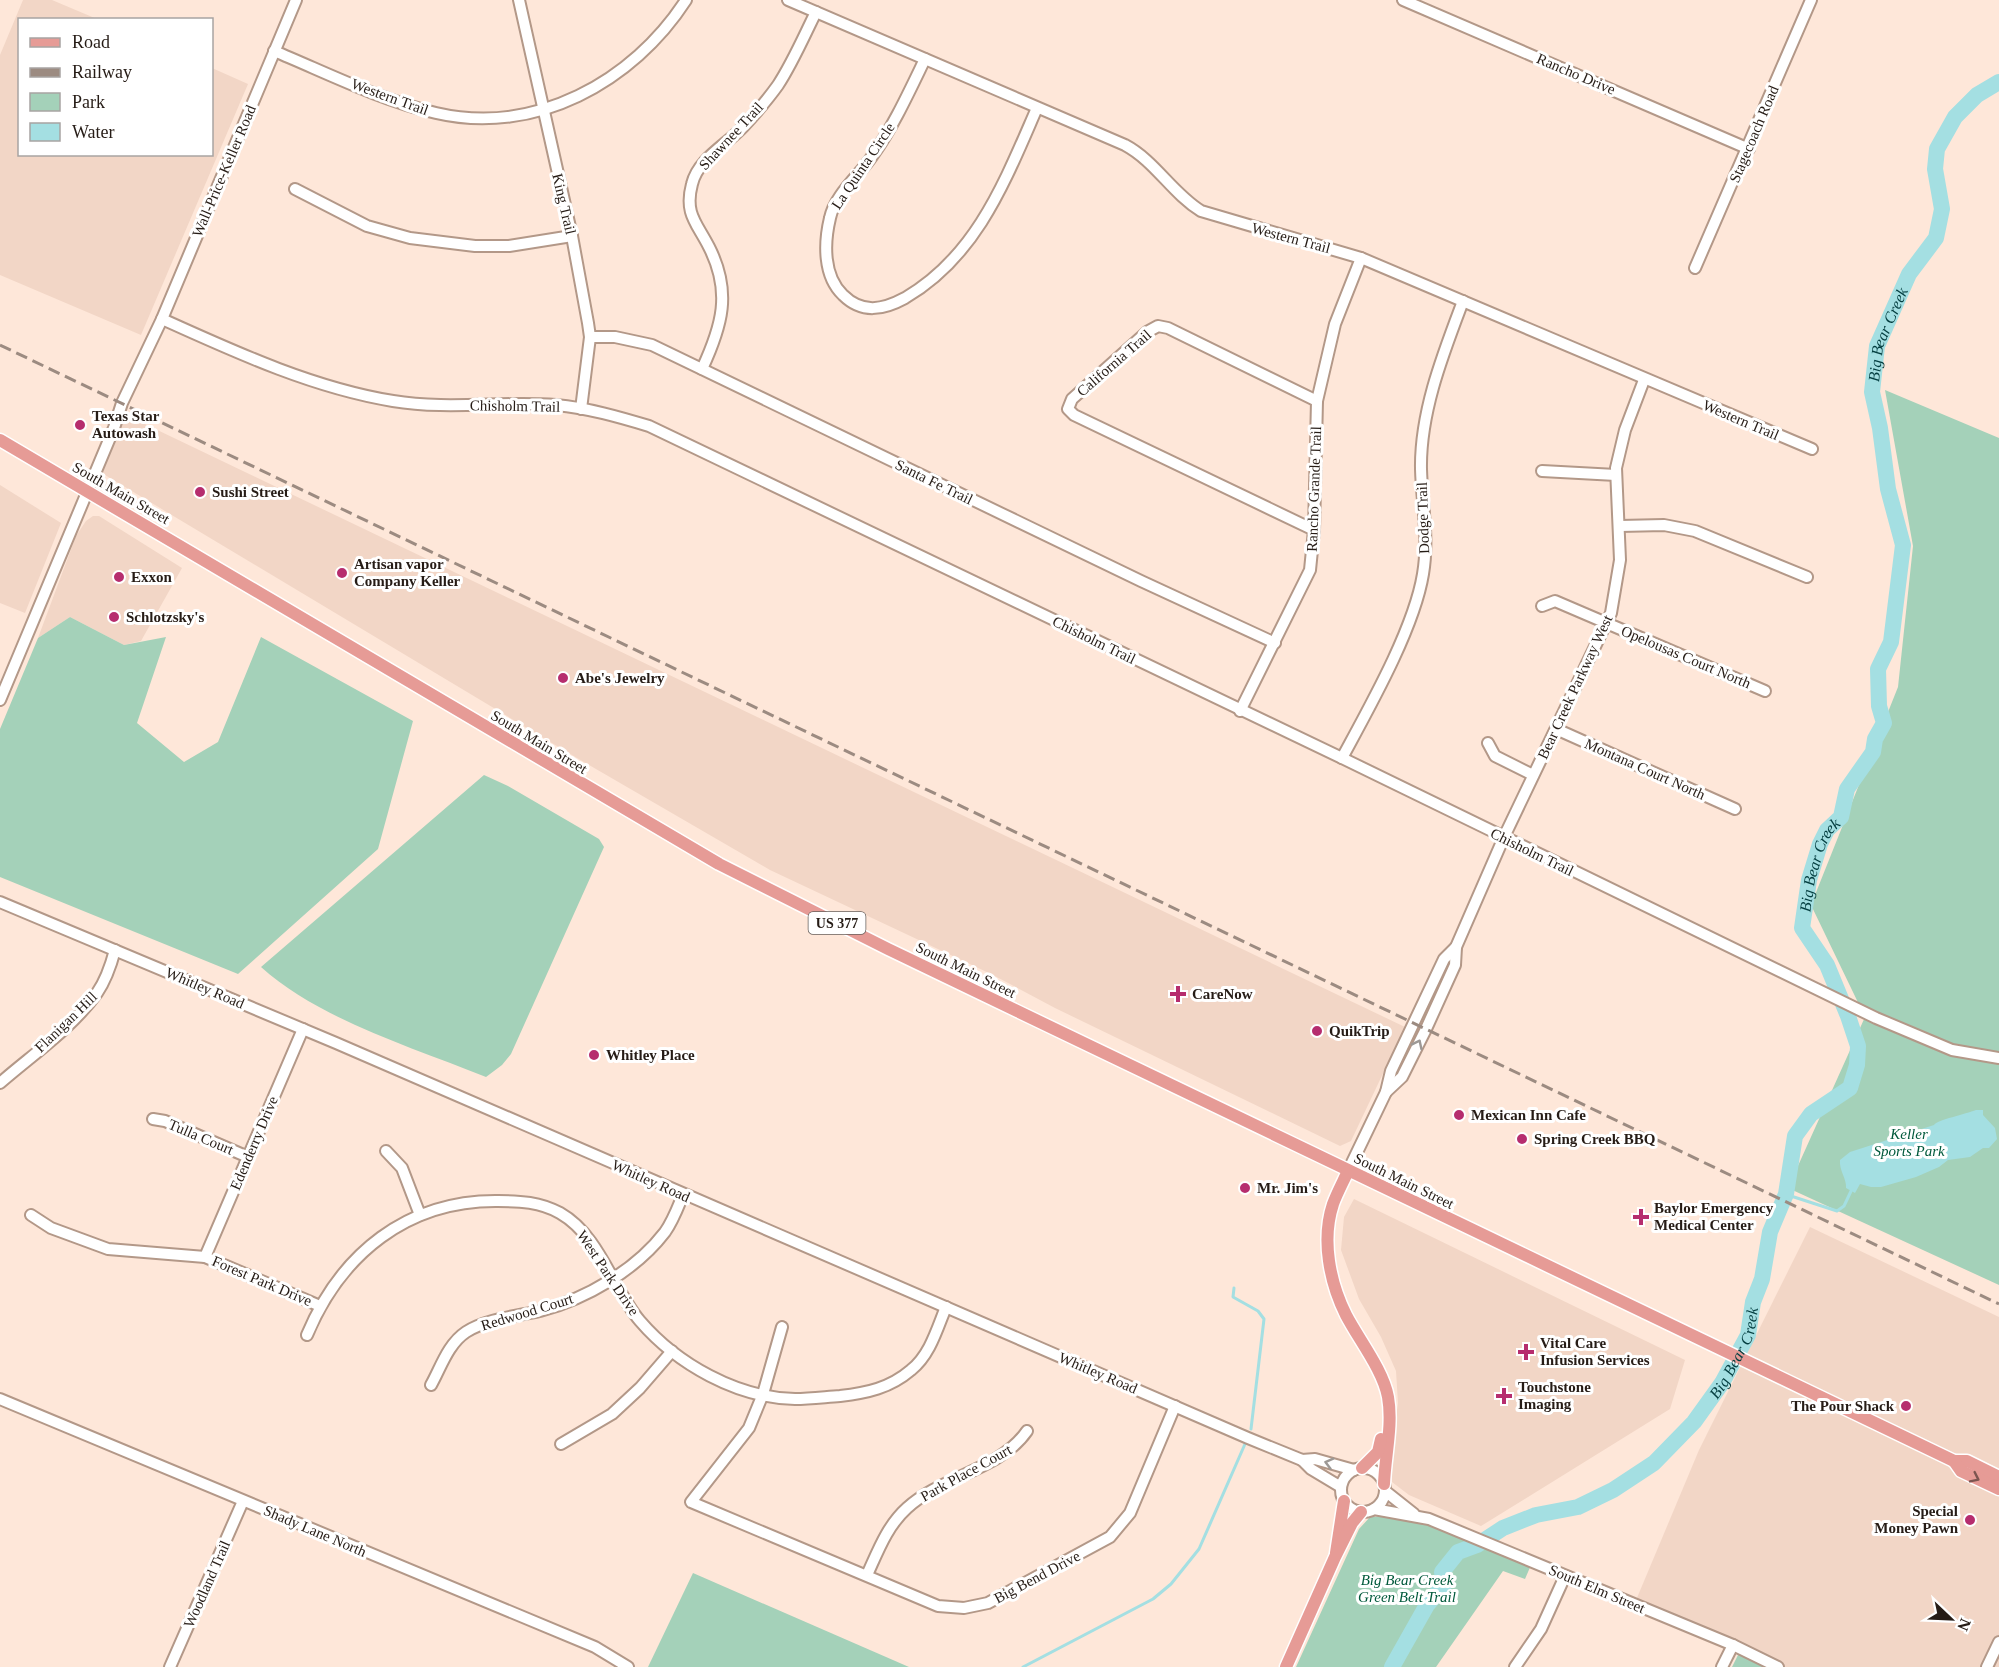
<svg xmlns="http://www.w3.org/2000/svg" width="1999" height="1667" viewBox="0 0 1999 1667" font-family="'Times New Roman',serif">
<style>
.built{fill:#f2d6c6}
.green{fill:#a4d1b9}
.water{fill:#a4dfe2}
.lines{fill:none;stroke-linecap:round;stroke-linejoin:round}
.stream{stroke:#a4dfe2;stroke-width:3}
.river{stroke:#a4dfe2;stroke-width:16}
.minor-casing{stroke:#b39888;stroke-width:14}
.major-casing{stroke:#fff;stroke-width:15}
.minor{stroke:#fff;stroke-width:10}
.major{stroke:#e69b96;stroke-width:12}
.rail{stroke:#9c8b81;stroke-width:3;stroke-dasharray:12 6;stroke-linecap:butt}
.oneway{stroke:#9d9996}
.oneway2{stroke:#7c5550}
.poi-dot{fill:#b62d6e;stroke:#fff;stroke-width:2}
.labels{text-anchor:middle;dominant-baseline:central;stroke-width:6;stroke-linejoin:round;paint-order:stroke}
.shield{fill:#fff;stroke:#67605c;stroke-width:1.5}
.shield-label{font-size:14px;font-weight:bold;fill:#261c16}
.street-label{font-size:15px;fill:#261c16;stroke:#fff}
.poi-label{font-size:15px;font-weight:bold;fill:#261c16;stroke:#fff;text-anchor:start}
.park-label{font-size:15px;font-style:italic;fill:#00593b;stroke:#fff}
.water-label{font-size:16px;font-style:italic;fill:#043e40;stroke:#fff}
</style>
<rect width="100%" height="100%" fill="#fee7d9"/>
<!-- built -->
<g class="built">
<path d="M23,0H52L97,19L20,20V154H212V68L248,84L141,335L0,275V55Z"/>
<path d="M126,415L1405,1027L1351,1141L1340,1146L1055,1008L991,974L770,870L577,758L100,472Z"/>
<path d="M0,485L61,523L25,613L0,603Z"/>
<path d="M93,516H99L182,568L141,641L124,645L70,617L38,638L76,536L86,521Z"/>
<path d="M1354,1199L1685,1360L1670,1409L1481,1526L1409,1495L1392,1482L1391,1451L1398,1403L1396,1371L1381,1337L1359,1299L1341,1250L1344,1217Z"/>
<path d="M1810,1227L1999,1317V1667H1777L1634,1605L1699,1450Z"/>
</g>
<!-- green -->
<g class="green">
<path d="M1885,390L1999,438V1285L1788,1188L1865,1017L1811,905L1898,687L1913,546Z"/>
<path d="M70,617L124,645L166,637L137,723L184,762L218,742L261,637L413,721L378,849L238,974L0,877V729L38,638Z"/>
<path d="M484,775L508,786L599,839L604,847L511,1054L502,1065L486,1077C412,1047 320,1020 261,967Z"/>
<path d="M1390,1516L1432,1523L1531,1565L1525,1579L1503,1571L1436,1667H1296L1359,1529L1370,1517Z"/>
<path d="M693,1573L909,1667H648Z"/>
<path d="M1743,1645L1778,1667H1732Z"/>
</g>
<!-- water -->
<path class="water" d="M1976,1110H1983V1115L1995,1128L1997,1139L1989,1148H1983L1970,1157L1948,1160L1939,1167L1916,1177L1881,1187H1871L1860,1184L1855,1193L1846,1188C1847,1179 1839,1171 1840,1160L1850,1152L1934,1125C1937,1120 1966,1114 1976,1110Z"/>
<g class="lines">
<!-- stream -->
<g class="stream">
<path d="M1785,1197H1794L1837,1211L1844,1206L1852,1189"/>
<path d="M1234,1288L1233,1297L1258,1311L1264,1319L1251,1429"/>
<path d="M1023,1667L1153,1599L1171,1584L1199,1549L1245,1444"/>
</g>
<!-- river -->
<path class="river" id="s1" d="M1392,1667L1427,1605L1444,1585L1442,1572L1458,1552L1477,1545L1503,1528L1536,1515L1578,1507L1613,1490L1654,1463L1694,1422L1722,1383L1748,1335L1753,1302L1762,1279L1770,1232L1786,1194L1795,1136L1811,1114L1850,1088L1857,1065L1858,1046L1848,1016L1827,965L1802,928L1809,880L1820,844L1827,830L1841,817L1847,789L1873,752L1875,739L1884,723L1879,706L1878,669L1891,642L1903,545L1888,489L1880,428L1872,392L1877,346L1909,274L1936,238L1942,209L1935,169L1937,149L1955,117L1977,95L1999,82"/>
<!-- minor casing -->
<g class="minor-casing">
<g id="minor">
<path d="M519,0L572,236L588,323L590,337L581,409"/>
<path d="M788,0L1125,145C1155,161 1172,193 1201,211L1361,258L1812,449"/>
<path d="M1403,0L1749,149"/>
<path d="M274,51C327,73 380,100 436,113C535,136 633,82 686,0"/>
<path d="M925,59C909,92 894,125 873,155C860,175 835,194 830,218C824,243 823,276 843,295C862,314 883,310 905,298C977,256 1005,181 1037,108"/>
<path d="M295,189L367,226L410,238L475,246H509L572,236"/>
<path d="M1695,268L1811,0"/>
<path d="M162,319C235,352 313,388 393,401C447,410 502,401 556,405C588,408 619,417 649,426L1342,758L1876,1018L1952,1050L1999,1058"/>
<path d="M590,337H615L652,345L1141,581L1275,643"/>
<path d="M702,369C722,326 732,292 709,247C697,223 684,214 692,184C698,159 726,145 743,127C755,114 768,99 778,85C793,62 804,36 816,12"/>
<path d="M1542,471L1616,475"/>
<path d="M1620,526L1664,525L1695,531L1807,577"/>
<path d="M1314,530L1074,415L1068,409L1072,399L1147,332L1158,326L1168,328L1317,401"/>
<path d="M1542,606L1555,601L1765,691"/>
<path d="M0,700L114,428L122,403L162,319L296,0"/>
<path d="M1240,711L1310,570L1314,530L1317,401L1335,324L1361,258"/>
<path d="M1556,729L1735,809"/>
<path d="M1488,743L1495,756L1533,775"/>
<path d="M1342,758C1369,708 1414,629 1423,574C1429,539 1422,505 1421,469C1420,412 1443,354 1463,301"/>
<path d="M0,902L336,1043L1248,1438L1302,1460L1315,1459L1354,1470"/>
<path d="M0,1083C32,1055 72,1028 97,993C106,980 111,965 115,950"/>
<path d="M1386,1092L1402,1077L1426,1029L1455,965L1456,947"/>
<path d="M153,1119L165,1121L248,1157"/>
<path d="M386,1151L402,1168L420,1215"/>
<path d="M1348,1171L1386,1092L1391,1071L1444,959L1456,947L1504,837L1611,613L1620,560L1616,468L1625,430L1644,380"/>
<path d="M31,1215L51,1228L108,1249L205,1257L320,1306"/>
<path d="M205,1257L303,1029"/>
<path d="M782,1327L763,1394L749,1428L691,1502L938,1606L964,1608L988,1603L1110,1537L1130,1513L1175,1406"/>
<path d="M307,1335C341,1254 407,1200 498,1201C520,1201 540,1202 560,1213C600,1236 612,1288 640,1321C677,1364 737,1398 795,1399C810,1399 825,1397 840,1396C867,1393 890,1388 911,1370C930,1355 937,1329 946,1307"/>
<path d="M431,1385C441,1367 448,1344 466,1332C486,1319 517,1316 540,1311C586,1299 636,1270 665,1232C673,1221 678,1207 683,1195"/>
<path d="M0,1399L595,1647L628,1667"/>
<path d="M561,1444L612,1414L640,1388L672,1351"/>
<path d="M1302,1460L1311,1469L1341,1487"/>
<circle cx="1363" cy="1490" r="22"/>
<path d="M1385,1491L1414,1514"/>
<path d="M1374,1509L1429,1519L1733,1645L1778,1667"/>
<path d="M867,1575C878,1551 887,1526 907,1508C942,1476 1000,1470 1027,1431"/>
<path d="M170,1667L243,1501"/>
<path d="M1515,1667L1541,1629L1565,1576"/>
<path d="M1722,1667L1733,1645"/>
<path d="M1987,1667L1999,1642"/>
</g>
</g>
<!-- major casing -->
<g class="major-casing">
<g id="major">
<path d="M0,440L719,864L888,949L1852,1412L1954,1461H1967L1999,1477"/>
<path d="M1348,1171C1343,1182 1337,1193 1333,1204C1321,1240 1330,1283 1346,1315C1359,1340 1383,1370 1388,1397C1393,1425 1385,1456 1384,1484"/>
<path d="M1954,1461L1961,1471L1999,1489"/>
<path d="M1362,1468L1378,1452L1381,1439"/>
<path d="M1336,1553L1344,1501"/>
<path d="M1286,1667L1335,1557L1352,1523L1361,1512"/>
</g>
</g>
<!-- minor -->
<use href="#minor" class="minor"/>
<!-- major -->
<use href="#major" class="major"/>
<!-- rail -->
<path class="rail" d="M0,345L1999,1304"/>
</g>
<!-- one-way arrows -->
<defs><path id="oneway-chevron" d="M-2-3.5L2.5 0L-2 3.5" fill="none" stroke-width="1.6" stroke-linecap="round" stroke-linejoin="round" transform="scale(1.5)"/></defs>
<g class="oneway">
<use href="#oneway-chevron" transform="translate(1418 1044) rotate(-64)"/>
<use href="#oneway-chevron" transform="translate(1329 1463) rotate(-165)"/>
</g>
<use class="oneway2" href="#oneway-chevron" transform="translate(1975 1478) rotate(26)"/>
<!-- markers -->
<g class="poi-dot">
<circle cx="80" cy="425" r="6"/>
<circle cx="200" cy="492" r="6"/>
<circle cx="342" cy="573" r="6"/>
<circle cx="119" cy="577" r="6"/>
<circle cx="114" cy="617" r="6"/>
<circle cx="563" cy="678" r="6"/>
<path d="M1175 985h6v6h6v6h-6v6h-6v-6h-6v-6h6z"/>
<circle cx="1317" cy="1031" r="6"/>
<circle cx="594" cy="1055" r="6"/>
<circle cx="1459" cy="1115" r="6"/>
<circle cx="1522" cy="1139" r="6"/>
<circle cx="1245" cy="1188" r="6"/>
<path d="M1638 1208h6v6h6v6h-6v6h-6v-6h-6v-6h6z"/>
<path d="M1523 1343h6v6h6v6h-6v6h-6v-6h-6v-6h6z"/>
<path d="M1501 1387h6v6h6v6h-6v6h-6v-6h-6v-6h6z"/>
<circle cx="1906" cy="1406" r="6"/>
<circle cx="1970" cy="1520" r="6"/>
</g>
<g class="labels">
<!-- shield labels -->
<rect class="shield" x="808.5" y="912" width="57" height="22" rx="4.5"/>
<g class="shield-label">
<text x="837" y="923">US 377</text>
</g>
<!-- street labels -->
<g class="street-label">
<text transform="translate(1576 74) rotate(23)">Rancho Drive</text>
<text transform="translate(390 97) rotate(20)">Western Trail</text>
<text transform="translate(1754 134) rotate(-67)">Stagecoach Road</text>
<text transform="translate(731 136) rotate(-47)">Shawnee Trail</text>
<text transform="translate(863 166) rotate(-56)">La Quinta Circle</text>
<text transform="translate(224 171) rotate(-67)">Wall-Price-Keller Road</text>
<text transform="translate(564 204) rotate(77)">King Trail</text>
<text transform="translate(1291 238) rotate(15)">Western Trail</text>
<text transform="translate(1114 363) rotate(-41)">California Trail</text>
<text transform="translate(515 406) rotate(1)">Chisholm Trail</text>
<text transform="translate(1741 420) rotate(23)">Western Trail</text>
<text transform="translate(934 482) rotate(26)">Santa Fe Trail</text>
<text transform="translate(1314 489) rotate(-88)">Rancho Grande Trail</text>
<text transform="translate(121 493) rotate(30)">South Main Street</text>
<text transform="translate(1423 518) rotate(-92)">Dodge Trail</text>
<text transform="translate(1094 640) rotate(26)">Chisholm Trail</text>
<text transform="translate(1686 657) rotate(23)">Opelousas Court North</text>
<text transform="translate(1575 687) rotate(-65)">Bear Creek Parkway West</text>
<text transform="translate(539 742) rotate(31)">South Main Street</text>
<text transform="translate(1645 769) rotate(24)">Montana Court North</text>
<text transform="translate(1532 852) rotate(26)">Chisholm Trail</text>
<text transform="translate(966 970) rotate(26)">South Main Street</text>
<text transform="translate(205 988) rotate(23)">Whitley Road</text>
<text transform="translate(66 1022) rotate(-44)">Flanigan Hill</text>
<text transform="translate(201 1137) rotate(23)">Tulla Court</text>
<text transform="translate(254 1143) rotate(-67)">Edenderry Drive</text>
<text transform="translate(651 1181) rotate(24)">Whitley Road</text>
<text transform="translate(1404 1181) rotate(26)">South Main Street</text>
<text transform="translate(608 1273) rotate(56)">West Park Drive</text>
<text transform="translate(262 1281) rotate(23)">Forest Park Drive</text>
<text transform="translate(527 1312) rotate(-17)">Redwood Court</text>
<text transform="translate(1098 1373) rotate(23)">Whitley Road</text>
<text transform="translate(966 1473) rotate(-29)">Park Place Court</text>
<text transform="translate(315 1531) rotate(23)">Shady Lane North</text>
<text transform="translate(1037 1577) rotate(-28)">Big Bend Drive</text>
<text transform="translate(207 1584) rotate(-66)">Woodland Trail</text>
<text transform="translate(1597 1589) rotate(23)">South Elm Street</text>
</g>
<!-- poi labels -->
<g class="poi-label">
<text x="92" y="416">Texas Star<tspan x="92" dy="17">Autowash</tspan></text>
<text x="212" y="492">Sushi Street</text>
<text x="354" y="564">Artisan vapor<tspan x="354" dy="17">Company Keller</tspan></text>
<text x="131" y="577">Exxon</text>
<text x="126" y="617">Schlotzsky's</text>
<text x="575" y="678">Abe's Jewelry</text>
<text x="1192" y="994">CareNow</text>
<text x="1329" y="1031">QuikTrip</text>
<text x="606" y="1055">Whitley Place</text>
<text x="1471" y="1115">Mexican Inn Cafe</text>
<text x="1534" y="1139">Spring Creek BBQ</text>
<text x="1257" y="1188">Mr. Jim's</text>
<text x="1654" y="1208">Baylor Emergency<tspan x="1654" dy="17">Medical Center</tspan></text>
<text x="1540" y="1343">Vital Care<tspan x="1540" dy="17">Infusion Services</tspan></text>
<text x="1518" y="1387">Touchstone<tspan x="1518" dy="17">Imaging</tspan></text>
<text x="1894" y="1406" text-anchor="end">The Pour Shack</text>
<text x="1958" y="1511" text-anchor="end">Special<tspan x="1958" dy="17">Money Pawn</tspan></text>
</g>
<!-- park labels -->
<g class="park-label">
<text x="1909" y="1134">Keller<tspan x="1909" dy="17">Sports Park</tspan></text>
<text x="1407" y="1580">Big Bear Creek<tspan x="1407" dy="17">Green Belt Trail</tspan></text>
</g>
<!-- water labels -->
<g class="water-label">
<text stroke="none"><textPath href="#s1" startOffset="1593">Big Bear Creek</textPath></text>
<text stroke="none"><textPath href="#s1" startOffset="1034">Big Bear Creek</textPath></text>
<text stroke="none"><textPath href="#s1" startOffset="492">Big Bear Creek</textPath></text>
</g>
</g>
<!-- legend -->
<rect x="18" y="18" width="195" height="138" fill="#ffffff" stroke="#a8a4a2" stroke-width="1.5"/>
<rect x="30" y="38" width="30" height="9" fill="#e69b96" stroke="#a8a4a2" stroke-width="1.5"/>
<text x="72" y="48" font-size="18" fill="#261c16">Road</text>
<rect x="30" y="68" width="30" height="9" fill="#9c8b81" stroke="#a8a4a2" stroke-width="1.5"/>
<text x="72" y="78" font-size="18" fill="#261c16">Railway</text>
<rect x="30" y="93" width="30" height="18" fill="#a4d1b9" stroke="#a8a4a2" stroke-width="1.5"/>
<text x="72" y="108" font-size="18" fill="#261c16">Park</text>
<rect x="30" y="123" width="30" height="18" fill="#a4dfe2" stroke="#a8a4a2" stroke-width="1.5"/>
<text x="72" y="138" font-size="18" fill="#261c16">Water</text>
<!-- north arrow -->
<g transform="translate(1951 1619) rotate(113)" stroke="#ffffff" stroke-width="4.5" paint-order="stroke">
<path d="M0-4.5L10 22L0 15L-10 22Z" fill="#261c16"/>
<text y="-9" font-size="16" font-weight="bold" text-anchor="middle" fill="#261c16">N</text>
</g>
</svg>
